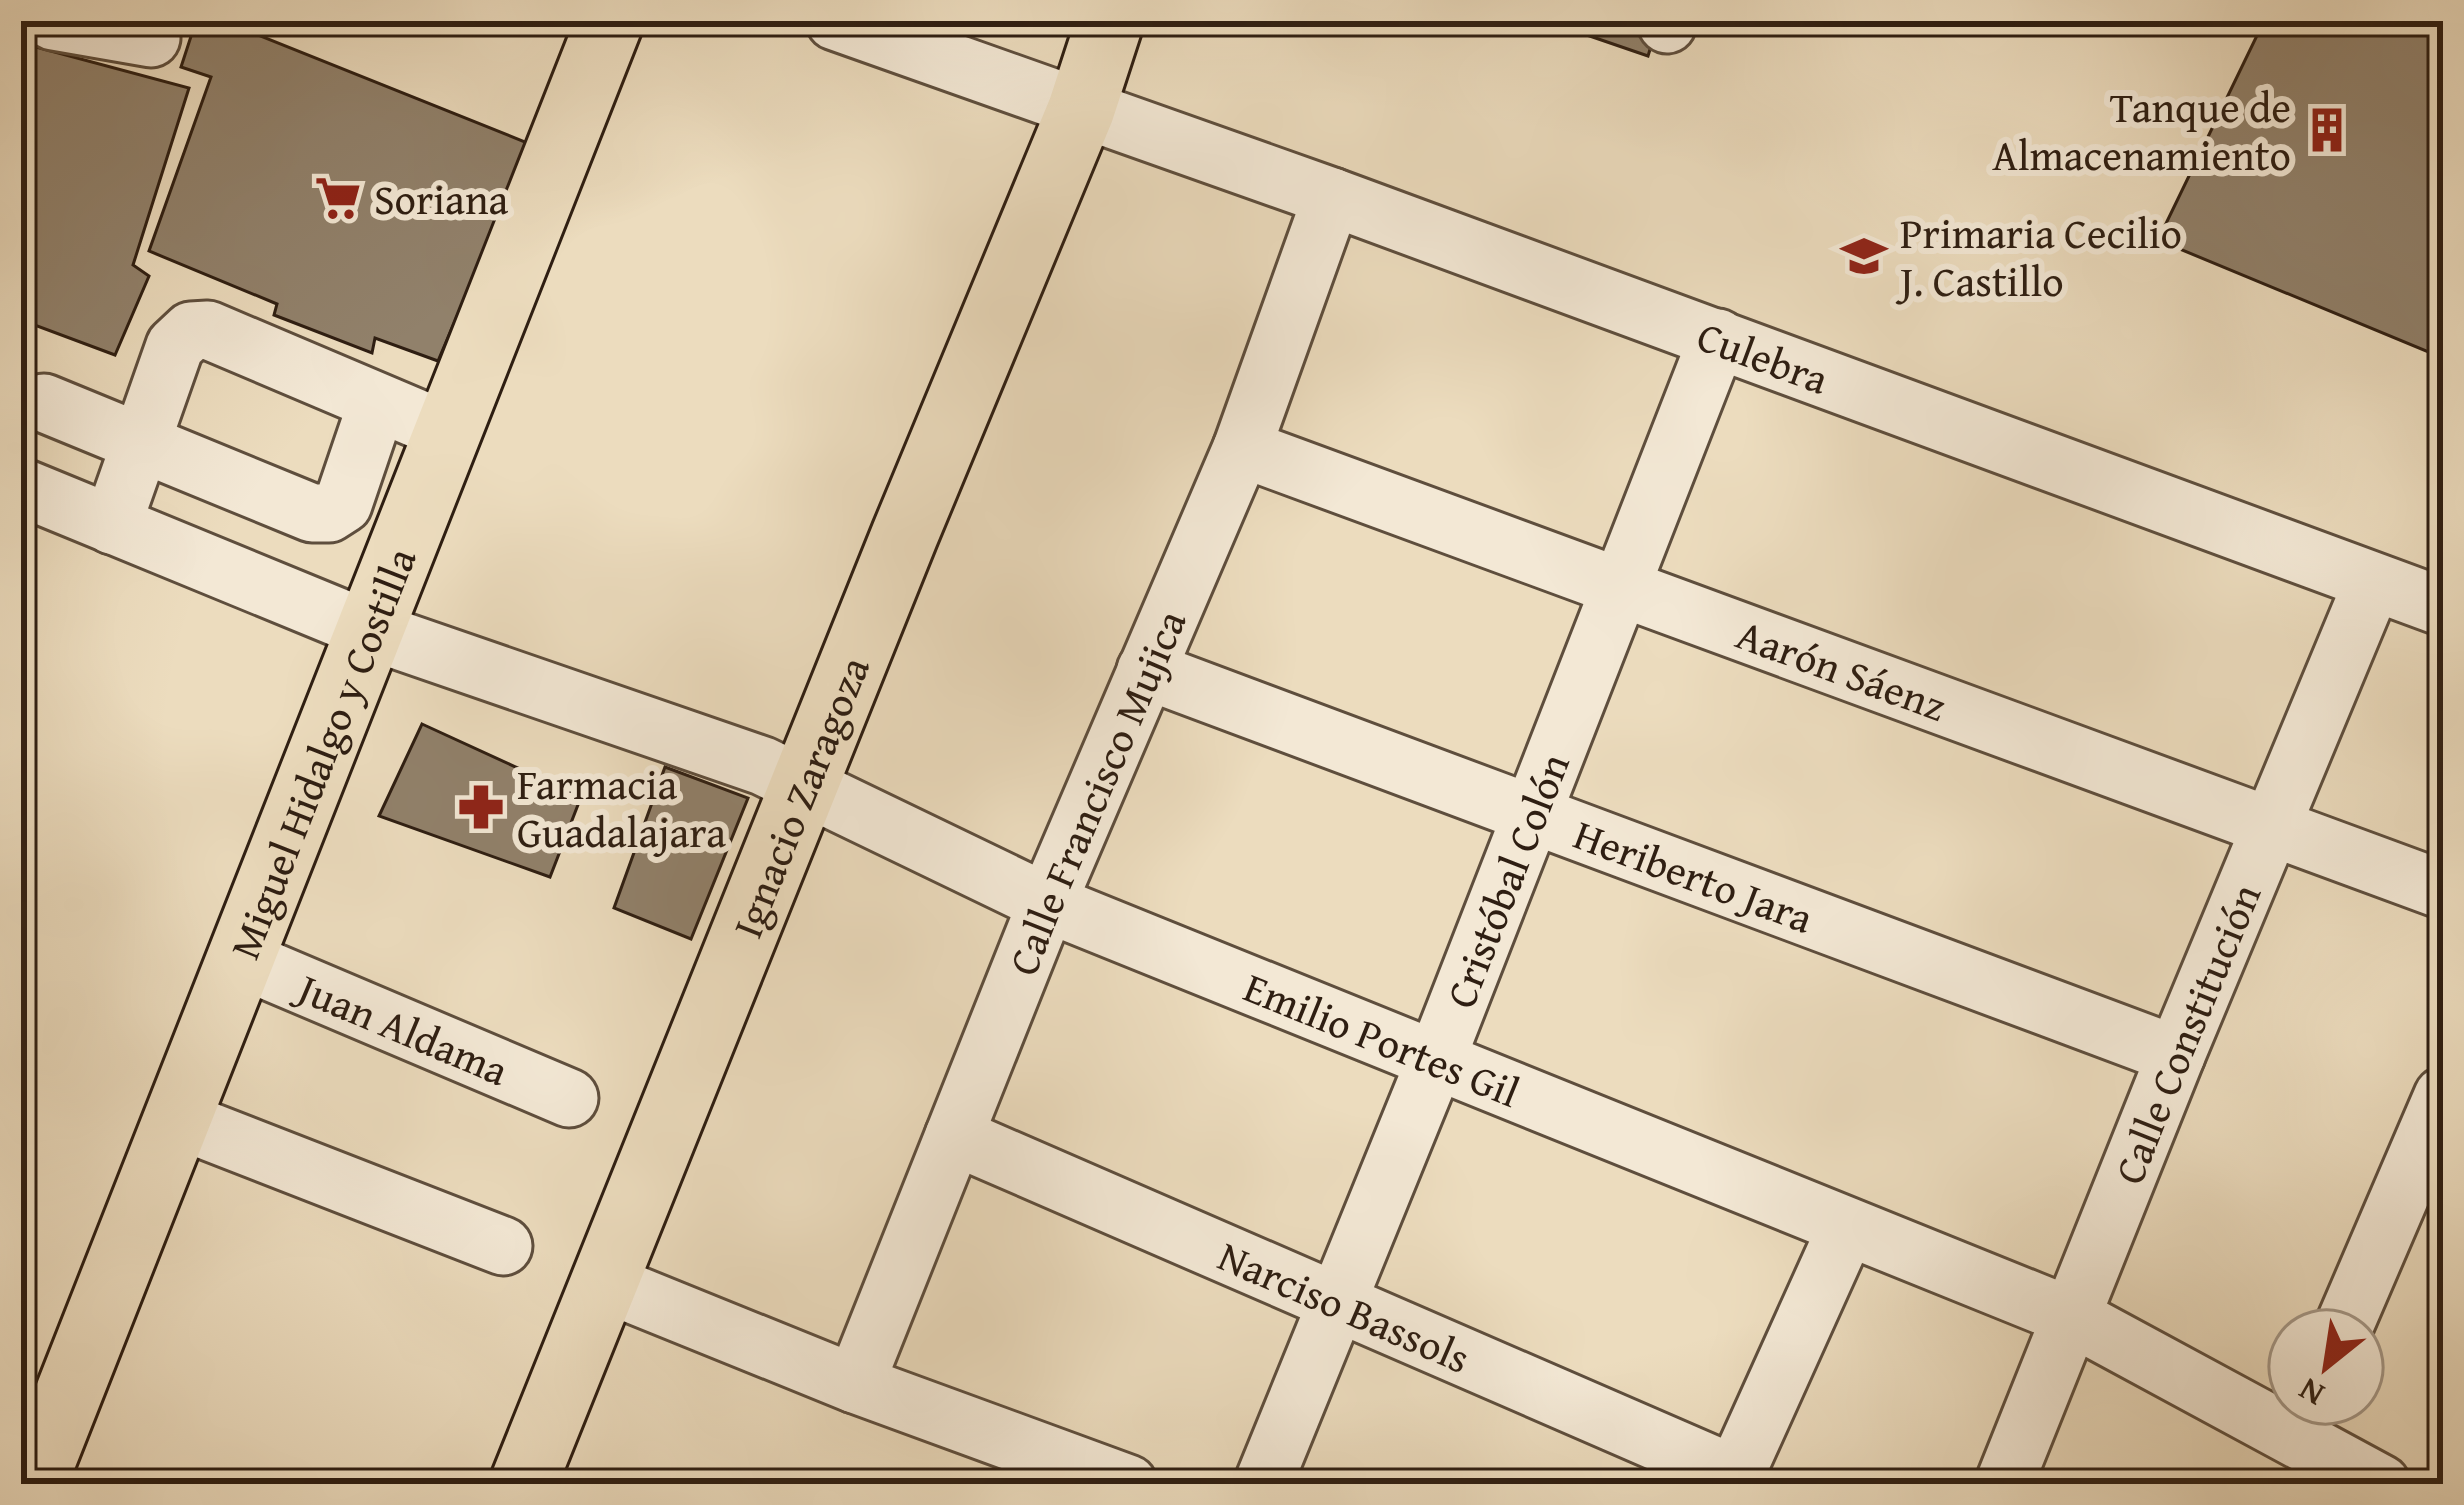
<svg xmlns="http://www.w3.org/2000/svg" width="2464" height="1505" viewBox="0 0 2464 1505" font-family="'Gentium Book Plus',serif">
<style>
.building{fill:#91816b;stroke:#2e1e12;stroke-width:3}
.lines{fill:none;stroke-linecap:round;stroke-linejoin:round}
.minor-casing{stroke:#5e4e3d;stroke-width:63}
.major-casing{stroke:#2e1e12;stroke-width:72}
.minor{stroke:#f3e8d5;stroke-width:57}
.major{stroke:#ecdcbe;stroke-width:66}
.labels{text-anchor:middle;dominant-baseline:central;stroke-width:12;stroke-linejoin:round;paint-order:stroke}
.poi-label{font-size:42px;fill:#2e1e12;stroke:#f3e8d5;text-anchor:start}
.street-label{font-size:42px;fill:#2e1e12;stroke:#f3e8d5}
</style>
<rect width="100%" height="100%" fill="#ecdcbe"/>
<filter id="stains"><feTurbulence type="fractalNoise" baseFrequency=".00167" numOctaves="4"/><feColorMatrix values="0 0 0 0 .2 0 0 0 0 .09 0 0 0 0 .02 0 0 0 .5 -.17"/></filter>
<radialGradient id="worn" r=".72"><stop offset=".6" stop-color="#630" stop-opacity="0"/><stop offset="1" stop-color="#630" stop-opacity=".3"/></radialGradient>
<!-- building -->
<g class="building">
<path d="M196,21H223L530,144L438,361L375,338L372,353L274,315L277,304L149,251L211,77L181,67Z"/>
<path d="M1582,21H1652L1658,23L1648,56L1578,32Z"/>
<path d="M2264,21H2443V358L2158,240Z"/>
<path d="M21,43L189,88L133,265L149,276L115,355L21,320Z"/>
<path d="M422,724L581,797L550,877L379,816Z"/>
<path d="M665,767L748,798L691,939L614,908Z"/>
</g>
<g class="lines">
<!-- minor casing -->
<g class="minor-casing">
<g id="minor">
<path d="M53,21L151,38"/>
<path id="s1" d="M835,21L1332,197L2443,607"/>
<path d="M1667,24L1668,21"/>
<path d="M44,403L312,513H329L343,504L377,404"/>
<path id="s2" d="M1242,448L2443,890"/>
<path id="s3" d="M21,487L369,630L763,766L1047,903L2072,1317L2381,1484"/>
<path d="M112,525L175,346L191,331L208,330L451,433"/>
<path id="s4" d="M1146,670L2176,1055"/>
<path id="s5" d="M241,959L569,1098"/>
<path d="M177,1119L503,1246"/>
<path id="s6" d="M954,1136L1735,1475"/>
<path d="M603,1282L855,1384L1128,1484"/>
<path d="M2342,1331L2443,1096"/>
<path id="s7" d="M855,1384L1047,903L1242,448L1332,197"/>
<path id="s8" d="M1263,1484L1435,1062L1718,338"/>
<path d="M1731,1484L1847,1227"/>
<path id="s9" d="M2004,1484L2176,1055L2373,582"/>
</g>
</g>
<!-- major casing -->
<g class="major-casing">
<g id="major">
<path id="s10" d="M33,1484L610,21"/>
<path id="s11" d="M523,1484L905,534L1081,110L1110,21"/>
</g>
</g>
<!-- minor -->
<use href="#minor" class="minor"/>
<!-- major -->
<use href="#major" class="major"/>
</g>
<!-- icons -->
<defs>
<g id="building-bare" transform="scale(3.6)"><path d="M-4-6H4V6H1V3H-1V6H-4ZM-2.5-4.3h1.7v1.8h-1.7ZM.8-4.3h1.7v1.8H.8ZM-2.5-1h1.7V.8h-1.7ZM.8-1h1.7V.8H.8Z" fill="#8f2418" stroke="#f3e8d5" stroke-width="2.5" paint-order="stroke"/></g>
<g id="supermarket-bare" transform="scale(3.6)"><path d="M-6-5.5h2.5l.6 2H6L4.5 2H-2.5L-4.4-4H-6ZM-1.5 3.2a1.3 1.3 0 1 0 .1 0ZM3 3.2a1.3 1.3 0 1 0 .1 0Z" fill="#8f2418" stroke="#f3e8d5" stroke-width="2.5" paint-order="stroke"/></g>
<g id="school-bare" transform="scale(3.6)"><path d="M0-5L7-2L0 1L-7-2ZM-4 1L0 2.5L4 1V4Q0 6-4 4Z" fill="#8f2418" stroke="#f3e8d5" stroke-width="2.5" paint-order="stroke"/></g>
<g id="pharmacy-bare" transform="scale(3.6)"><path d="M-2-6h4v4h4v4h-4v4h-4v-4h-4v-4h4Z" fill="#8f2418" stroke="#f3e8d5" stroke-width="2.5" paint-order="stroke"/></g>
</defs>
<g fill-rule="evenodd">
<use href="#building-bare" x="2327" y="130"/>
<use href="#supermarket-bare" x="338" y="198"/>
<use href="#school-bare" x="1864" y="256"/>
<use href="#pharmacy-bare" x="481" y="807"/>
</g>
<g class="labels">
<!-- poi labels -->
<g class="poi-label">
<text x="2291" y="106" text-anchor="end">Tanque de<tspan x="2291" dy="48">Almacenamiento</tspan></text>
<text x="374" y="198">Soriana</text>
<text x="1900" y="232">Primaria Cecilio<tspan x="1900" dy="48">J. Castillo</tspan></text>
<text x="517" y="783">Farmacia<tspan x="517" dy="48">Guadalajara</tspan></text>
</g>
<!-- street labels -->
<g class="street-label">
<text stroke="none"><textPath href="#s1" startOffset="987">Culebra</textPath></text>
<text stroke="none"><textPath href="#s2" startOffset="639">Aarón Sáenz</textPath></text>
<text stroke="none"><textPath href="#s10" startOffset="786">Miguel Hidalgo y Costilla</textPath></text>
<text stroke="none"><textPath href="#s7" startOffset="639">Calle Francisco Mujica</textPath></text>
<text stroke="none"><textPath href="#s11" startOffset="741">Ignacio Zaragoza</textPath></text>
<text stroke="none"><textPath href="#s4" startOffset="585">Heriberto Jara</textPath></text>
<text stroke="none"><textPath href="#s8" startOffset="651">Cristóbal Colón</textPath></text>
<text stroke="none"><textPath href="#s5" startOffset="177">Juan Aldama</textPath></text>
<text stroke="none"><textPath href="#s9" startOffset="486">Calle Constitución</textPath></text>
<text stroke="none"><textPath href="#s3" startOffset="1470">Emilio Portes Gil</textPath></text>
<text stroke="none"><textPath href="#s6" startOffset="426">Narciso Bassols</textPath></text>
</g>
</g>
<!-- margin -->
<rect width="2464" height="1505" fill="none" stroke="#ecdcbe" stroke-width="72"/>
<rect x="24" y="24" width="2416" height="1457" fill="none" stroke="#2e1e12" stroke-width="6"/>
<rect x="36" y="36" width="2392" height="1433" fill="none" stroke="#2e1e12" stroke-width="3"/>
<!-- north arrow -->
<g transform="translate(2326 1367) rotate(210)"><circle r="57" fill="#f3e8d5" stroke="#a49787" stroke-width="3"/>
<path d="M0-9L21 45L0 30L-21 45Z" fill="#8f2418"/>
<text y="-18" font-size="33" font-weight="bold" text-anchor="middle" fill="#2e1e12">N</text>
</g>
<rect width="100%" height="100%" filter="url(#stains)"/>
<rect width="100%" height="100%" fill="url(#worn)"/>
</svg>
